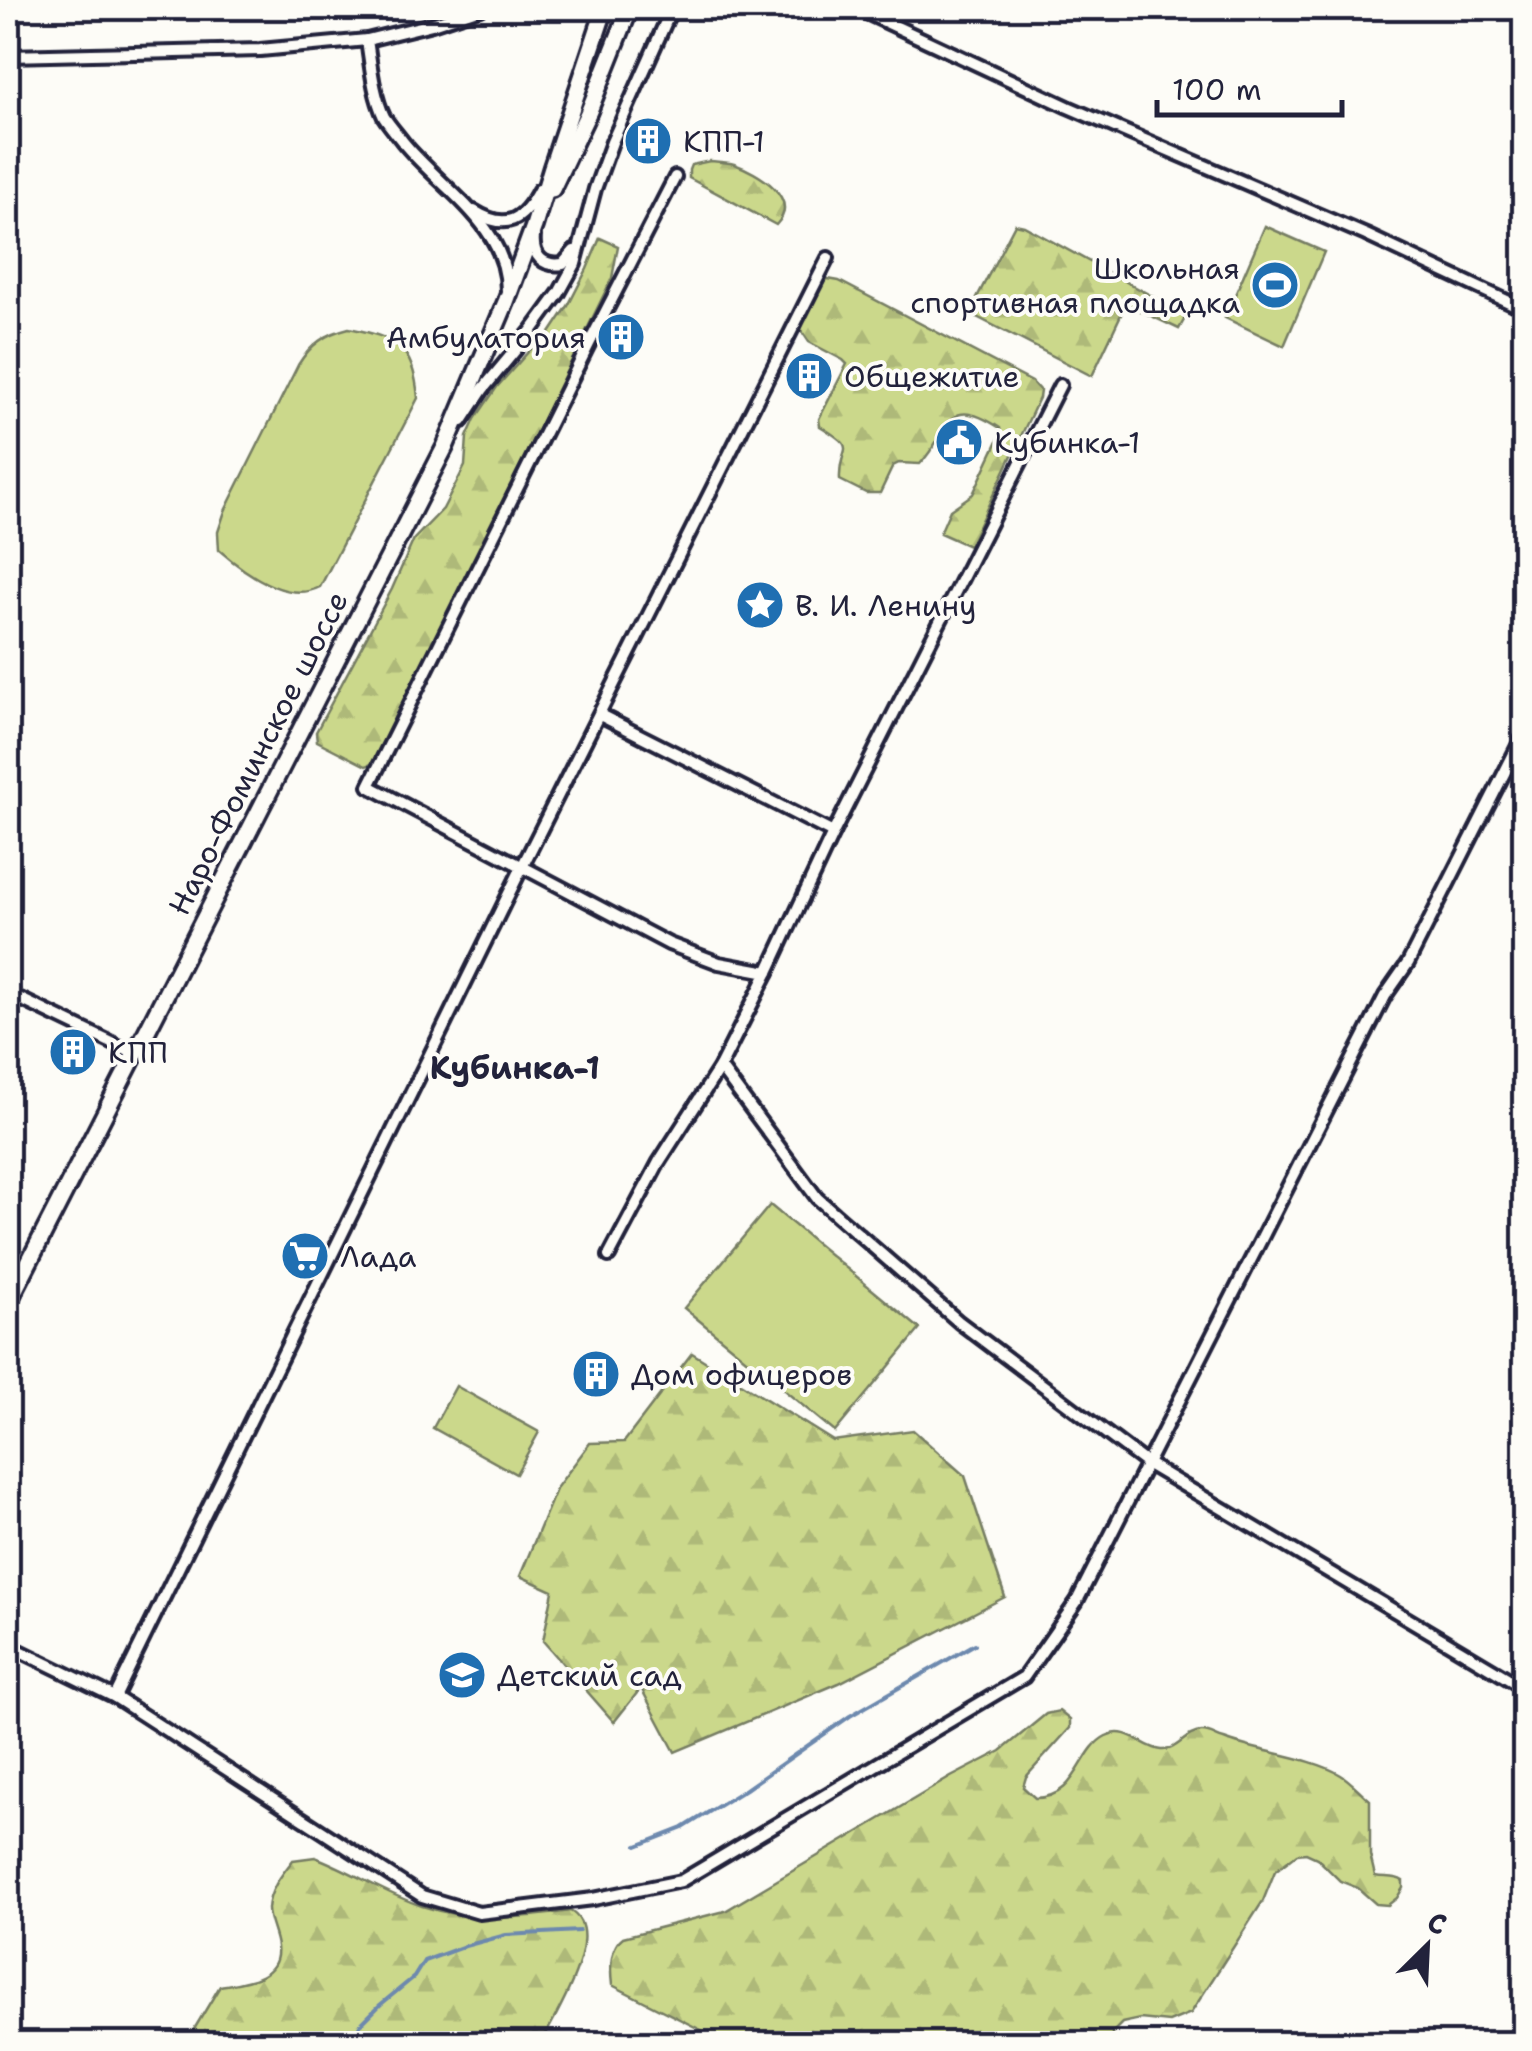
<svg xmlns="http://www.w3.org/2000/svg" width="1532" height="2051" viewBox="0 0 1532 2051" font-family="'Shantell Sans',sans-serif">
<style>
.forest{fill:url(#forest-firs);stroke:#767d63;stroke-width:2.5}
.pitch{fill:#cbd88b;stroke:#767d63;stroke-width:2.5}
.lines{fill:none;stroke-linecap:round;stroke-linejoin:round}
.stream{stroke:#6d89ae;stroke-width:4}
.street-casing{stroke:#22223b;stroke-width:18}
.secondary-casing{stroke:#22223b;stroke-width:22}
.street{stroke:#fdfcf7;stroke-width:10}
.secondary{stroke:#fdfcf7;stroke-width:15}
.labels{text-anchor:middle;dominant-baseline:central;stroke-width:8;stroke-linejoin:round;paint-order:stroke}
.poi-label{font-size:30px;fill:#22223b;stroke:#fdfcf7;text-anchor:start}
.street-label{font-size:30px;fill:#22223b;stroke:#fdfcf7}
.neighbourhood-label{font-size:32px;font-weight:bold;fill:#22223b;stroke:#fdfcf7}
</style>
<defs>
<pattern id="forest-firs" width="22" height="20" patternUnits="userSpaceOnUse" patternTransform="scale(2.5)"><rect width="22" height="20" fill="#cbd88b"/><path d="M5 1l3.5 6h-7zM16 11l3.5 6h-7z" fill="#aeb979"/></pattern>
</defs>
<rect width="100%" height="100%" fill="#fdfcf7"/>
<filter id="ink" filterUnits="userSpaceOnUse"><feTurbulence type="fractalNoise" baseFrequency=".01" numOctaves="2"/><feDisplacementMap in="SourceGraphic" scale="20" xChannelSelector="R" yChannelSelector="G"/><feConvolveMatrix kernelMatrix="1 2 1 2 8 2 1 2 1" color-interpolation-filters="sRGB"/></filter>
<g filter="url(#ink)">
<!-- forest -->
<g class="forest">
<path d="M710,161C718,162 727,162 734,164C757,172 802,198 776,225L689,178V170L691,165Z"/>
<path d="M1015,224L1024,226L1183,313L1184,320L1179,329L1126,304L1092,376L969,313Z"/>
<path d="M600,238L618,246L612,278L375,763L366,766L317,741L316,732L392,589L414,539L443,509L465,466L467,437L475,419L497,387L530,350L546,339L568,306L587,269Z"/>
<path d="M828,279L839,281L1032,382L1040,391L1039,398L969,546L940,533L950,510L973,494L1001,434L1000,428C944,391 951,432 920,464L899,463L893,466L880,493H866L840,480C838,444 862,452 820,426L819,419L847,364L843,360L809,342L801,330L804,320L823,281Z"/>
<path d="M692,1353L833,1441L913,1430L965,1476L1005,1597L839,1683L675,1752L641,1688L614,1722L543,1641L553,1591L520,1576L557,1487L590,1443L624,1442Z"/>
<path d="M1059,1711L1070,1720V1728L1026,1777L1023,1787L1035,1798C1079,1798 1078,1750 1106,1736C1128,1725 1142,1748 1162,1750C1177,1751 1186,1732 1202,1732C1211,1732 1216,1737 1224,1739C1257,1752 1312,1757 1341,1775C1351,1781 1360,1792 1370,1800V1855L1375,1876C1385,1878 1395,1876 1403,1881V1888L1397,1898L1388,1905L1376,1904L1358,1888L1340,1881L1317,1858L1306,1853L1297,1854L1275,1871L1263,1901L1191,2013L1169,2022L1140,2019L1122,2023L1112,2033L1111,2043H727L612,1985C610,1969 610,1947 623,1937L725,1911L951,1777L1001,1751L1046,1714Z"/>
<path d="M315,1857C352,1871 385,1894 422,1906C471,1922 520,1919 570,1911C608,1931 555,2017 541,2043L191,2044L193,2031L220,1986C243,1982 281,1979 277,1947C276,1935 268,1921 268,1909C269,1890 282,1874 293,1860Z"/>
</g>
<!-- pitch -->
<g class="pitch">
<path d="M1265,226L1324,252L1284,346L1225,318Z"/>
<path d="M349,328C397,338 413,346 418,398L320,587C287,604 243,571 219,550L218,532L225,511L298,365C311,344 325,334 349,328Z"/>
<path d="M770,1205L920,1329L835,1432L684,1308Z"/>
<path d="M456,1386L539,1432L516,1474L433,1428Z"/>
</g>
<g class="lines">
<!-- stream -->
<g class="stream">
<path d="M637,1846L683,1828L746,1789L850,1716L975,1644"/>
<path d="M349,2044L360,2025L380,2005L414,1977L424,1961L465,1946L506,1935L579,1931"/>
</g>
<!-- street casing -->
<g class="street-casing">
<g id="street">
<path d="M856,8L1068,107L1366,235L1524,309"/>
<path d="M367,40C371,65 373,94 384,117C389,125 397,134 403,142C441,189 508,225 507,292"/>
<path d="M8,56L260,50L367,40L432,24L480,8"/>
<path d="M675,177L592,338L369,786L669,944L719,963L768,972"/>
<path d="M474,211C506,231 523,221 539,190"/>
<path d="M534,236C532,256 543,267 563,264L574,251"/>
<path d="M462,421L483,389L532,330L559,293L575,264L595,189L612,142L672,8"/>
<path d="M600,715L833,833"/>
<path d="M8,993L135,1054"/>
<path d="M720,1067L817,1198L959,1322L1146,1463L1524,1688"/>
<path d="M609,1256L659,1162L720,1067L768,972L833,833L1060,385"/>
<path d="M8,1645L115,1697L422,1896L479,1913L593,1899L681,1881L1024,1677L1077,1601L1385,996L1408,963L1524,734"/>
<path d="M115,1697L522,867L828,258"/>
</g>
</g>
<!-- secondary casing -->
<g class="secondary-casing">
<g id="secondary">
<path d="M552,189L589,111L630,8"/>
<path d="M8,1303L445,447L506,302L534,226L552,167L605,8"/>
</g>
</g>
<!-- street -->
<use href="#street" class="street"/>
<!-- secondary -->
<use href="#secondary" class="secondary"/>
</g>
</g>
<!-- icons -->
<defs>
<g id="building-disc" transform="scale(2.5)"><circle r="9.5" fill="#1f6fb2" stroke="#fdfcf7"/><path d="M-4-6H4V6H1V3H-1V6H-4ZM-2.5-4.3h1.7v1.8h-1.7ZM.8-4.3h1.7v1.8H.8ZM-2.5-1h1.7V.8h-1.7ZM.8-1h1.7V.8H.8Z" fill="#fff"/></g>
<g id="stadium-disc" transform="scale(2.5)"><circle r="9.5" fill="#1f6fb2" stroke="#fdfcf7"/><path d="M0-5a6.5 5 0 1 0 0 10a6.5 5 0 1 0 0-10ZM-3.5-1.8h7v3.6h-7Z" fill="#fff"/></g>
<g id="civic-disc" transform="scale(2.5)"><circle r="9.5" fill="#1f6fb2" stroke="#fdfcf7"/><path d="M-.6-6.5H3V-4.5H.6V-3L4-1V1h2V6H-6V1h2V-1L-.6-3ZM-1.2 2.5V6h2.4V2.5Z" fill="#fff"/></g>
<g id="sight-disc" transform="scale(2.5)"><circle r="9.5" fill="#1f6fb2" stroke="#fdfcf7"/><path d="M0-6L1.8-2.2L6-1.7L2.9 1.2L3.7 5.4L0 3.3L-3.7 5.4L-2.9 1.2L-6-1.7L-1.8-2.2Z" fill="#fff"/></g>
<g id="supermarket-disc" transform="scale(2.5)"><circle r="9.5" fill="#1f6fb2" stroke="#fdfcf7"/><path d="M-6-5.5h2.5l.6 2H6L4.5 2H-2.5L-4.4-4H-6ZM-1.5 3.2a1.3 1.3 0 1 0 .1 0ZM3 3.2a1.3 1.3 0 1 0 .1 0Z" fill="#fff"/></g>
<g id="school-disc" transform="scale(2.5)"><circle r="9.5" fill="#1f6fb2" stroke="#fdfcf7"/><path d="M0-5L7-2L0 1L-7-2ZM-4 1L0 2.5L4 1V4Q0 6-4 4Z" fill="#fff"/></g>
</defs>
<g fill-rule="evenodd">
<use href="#building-disc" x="648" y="141"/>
<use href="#stadium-disc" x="1275" y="285"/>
<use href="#building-disc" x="621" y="337"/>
<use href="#building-disc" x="809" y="376"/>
<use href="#civic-disc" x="959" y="442"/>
<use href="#sight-disc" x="760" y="605"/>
<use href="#building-disc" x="73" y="1052"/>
<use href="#supermarket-disc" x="305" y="1256"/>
<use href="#building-disc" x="596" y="1374"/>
<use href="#school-disc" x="462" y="1675"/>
</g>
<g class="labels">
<!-- poi labels -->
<g class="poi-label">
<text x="683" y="141">КПП-1</text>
<text x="1240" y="268" text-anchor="end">Школьная<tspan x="1240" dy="34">спортивная площадка</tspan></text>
<text x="586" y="337" text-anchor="end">Амбулатория</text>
<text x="844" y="376">Общежитие</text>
<text x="994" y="442">Кубинка-1</text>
<text x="795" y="605">В. И. Ленину</text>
<text x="108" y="1052">КПП</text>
<text x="340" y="1256">Лада</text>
<text x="631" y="1374">Дом офицеров</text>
<text x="497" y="1675">Детский сад</text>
</g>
<!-- street labels -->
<g class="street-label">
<text transform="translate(258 753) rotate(-63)">Наро-Фоминское шоссе</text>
</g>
<!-- neighbourhood labels -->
<g class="neighbourhood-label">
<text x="515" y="1067">Кубинка-1</text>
</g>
</g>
<!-- margin -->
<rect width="1532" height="2051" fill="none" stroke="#fdfcf7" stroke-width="40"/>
<rect x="20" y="20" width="1492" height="2011" fill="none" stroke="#22223b" stroke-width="4" filter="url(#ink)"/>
<!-- north arrow -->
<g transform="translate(1427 1946) rotate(24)" stroke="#fdfcf7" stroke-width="8" paint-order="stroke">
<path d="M0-8L18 38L0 25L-18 38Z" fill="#22223b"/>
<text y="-15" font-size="28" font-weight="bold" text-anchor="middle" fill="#22223b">С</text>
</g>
<!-- scale -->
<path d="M1157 100v15h185v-15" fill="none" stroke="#22223b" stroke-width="5"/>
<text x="1172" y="100" font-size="30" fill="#22223b" stroke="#fdfcf7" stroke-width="8" paint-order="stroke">100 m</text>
</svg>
